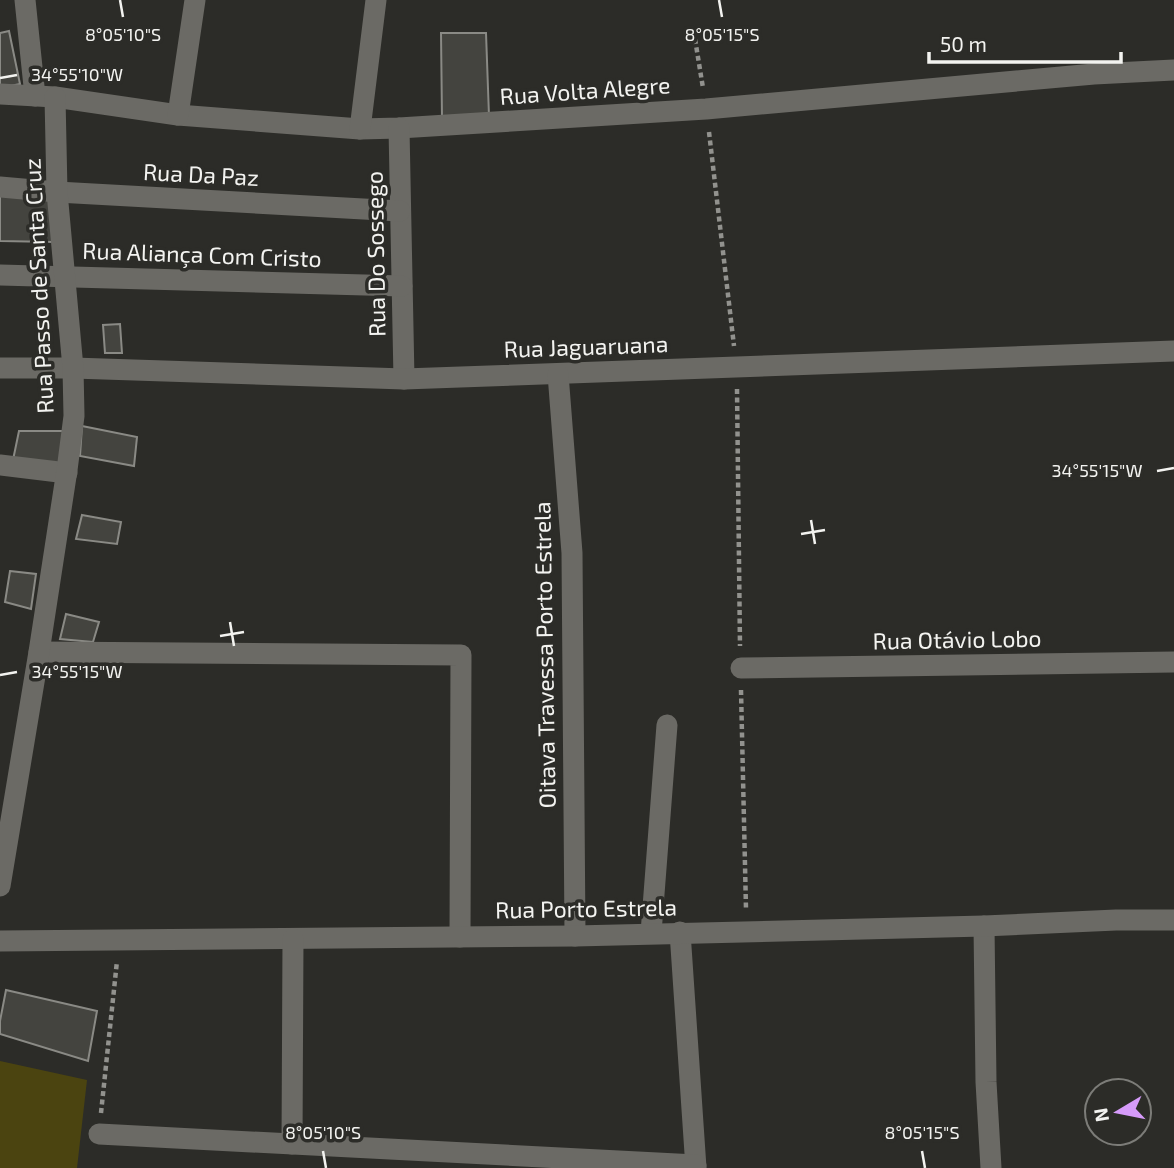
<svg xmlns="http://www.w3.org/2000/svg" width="1174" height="1168" viewBox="0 0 1174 1168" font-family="'Exo 2',sans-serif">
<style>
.green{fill:#4b4410}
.building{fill:#44443f;stroke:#8a8a85;stroke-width:2}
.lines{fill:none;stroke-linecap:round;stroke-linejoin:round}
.path{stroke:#92928e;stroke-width:4.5;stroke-dasharray:5 3.5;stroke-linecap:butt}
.minor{stroke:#6b6a65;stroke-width:21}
.ticks{fill:none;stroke:#f3f3f0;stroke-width:2.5}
.labels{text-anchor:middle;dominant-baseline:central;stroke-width:7;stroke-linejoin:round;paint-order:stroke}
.street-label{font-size:23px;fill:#f3f3f0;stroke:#2c2c28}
.ticks-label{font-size:18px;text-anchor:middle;fill:#f3f3f0;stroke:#2c2c28;stroke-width:7;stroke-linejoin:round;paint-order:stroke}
</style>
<rect width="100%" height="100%" fill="#2c2c28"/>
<!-- green -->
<path class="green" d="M0,1061L87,1080L77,1168H0Z"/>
<!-- building -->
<g class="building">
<path d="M9,31L20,84L0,88V33Z"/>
<path d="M441,33H486L489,116L442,119Z"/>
<path d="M0,192L51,196L54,242L0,241Z"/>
<path d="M120,324L122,353H105L103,325Z"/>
<path d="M82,426L137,437L134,466L80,456Z"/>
<path d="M19,431H65L61,467L13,460Z"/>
<path d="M82,515L121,522L117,544L76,539Z"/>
<path d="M10,571L36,574L31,609L5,602Z"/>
<path d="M66,614L99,622L93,642L60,639Z"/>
<path d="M6,990L97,1011L88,1061L0,1034V1021Z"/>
</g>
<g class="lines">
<!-- path -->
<g class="path">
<path d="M695,39L703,88"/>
<path d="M709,132L734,346"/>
<path d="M737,389L740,646"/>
<path d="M741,690L746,909"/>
<path d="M101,1113L117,961"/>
</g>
<!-- minor -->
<g class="minor">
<path d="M25,0L35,96"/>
<path d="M0,94L55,97L178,115L360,129L399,128L706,109L1094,74L1174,70"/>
<path d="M178,115L195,0"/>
<path d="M399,128L404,379"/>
<path d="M360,129L376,0"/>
<path d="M0,187L57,192L400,211"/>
<path d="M0,275L402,286"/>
<path d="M0,368H73L404,379L1174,351"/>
<path d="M558,374L572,553L575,936"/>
<path d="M0,465L67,473"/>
<path d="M39,652L461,655L460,937"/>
<path d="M741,668L1174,662"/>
<path d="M0,886L39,652L67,470L74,416L73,368L57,192L55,97"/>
<path d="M984,926L986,1082L991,1168"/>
<path d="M680,932L696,1168"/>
<path d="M651,933L667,725"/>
<path d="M0,941L575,936L984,926L1116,920H1174"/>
<path d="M99,1134L696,1165"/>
<path d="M292,1144L293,939"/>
</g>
</g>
<!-- ticks -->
<path class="ticks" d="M120,0L123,17M719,0L722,17M0,78L17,75M1157,471L1174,468M811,520L815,544M801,534L825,530M230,622L234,646M220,636L244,632M0,675L17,672M323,1151L326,1168M922,1151L925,1168"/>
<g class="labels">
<!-- street labels -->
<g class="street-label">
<text transform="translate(585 90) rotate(-4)">Rua Volta Alegre</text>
<text transform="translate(201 174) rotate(3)">Rua Da Paz</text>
<text transform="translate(202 254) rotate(2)">Rua Aliança Com Cristo</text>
<text transform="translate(375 254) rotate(-91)">Rua Do Sossego</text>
<text transform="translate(38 286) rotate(-93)">Rua Passo de Santa Cruz</text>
<text transform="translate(586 346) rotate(-2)">Rua Jaguaruana</text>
<text transform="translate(957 639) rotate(-1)">Rua Otávio Lobo</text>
<text transform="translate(544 655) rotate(-91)">Oitava Travessa Porto Estrela</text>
<text transform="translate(586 908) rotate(-1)">Rua Porto Estrela</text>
</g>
</g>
<g class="ticks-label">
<text x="123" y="41">8°05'10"S</text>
<text x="722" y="41">8°05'15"S</text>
<text x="77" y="81">34°55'10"W</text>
<text x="1097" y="477">34°55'15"W</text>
<text x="77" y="678">34°55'15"W</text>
<text x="323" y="1139">8°05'10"S</text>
<text x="922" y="1139">8°05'15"S</text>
</g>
<!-- north arrow -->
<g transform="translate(1118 1112) rotate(260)"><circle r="33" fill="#2c2c28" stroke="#7c7c78" stroke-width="2"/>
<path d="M0-5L12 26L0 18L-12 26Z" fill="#d69bfa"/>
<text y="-10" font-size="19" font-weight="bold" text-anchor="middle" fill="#f3f3f0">N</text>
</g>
<!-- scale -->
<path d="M929 52v10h192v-10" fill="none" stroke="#f3f3f0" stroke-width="3.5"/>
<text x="940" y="52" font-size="21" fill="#f3f3f0" stroke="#2c2c28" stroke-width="5" paint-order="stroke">50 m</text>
</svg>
